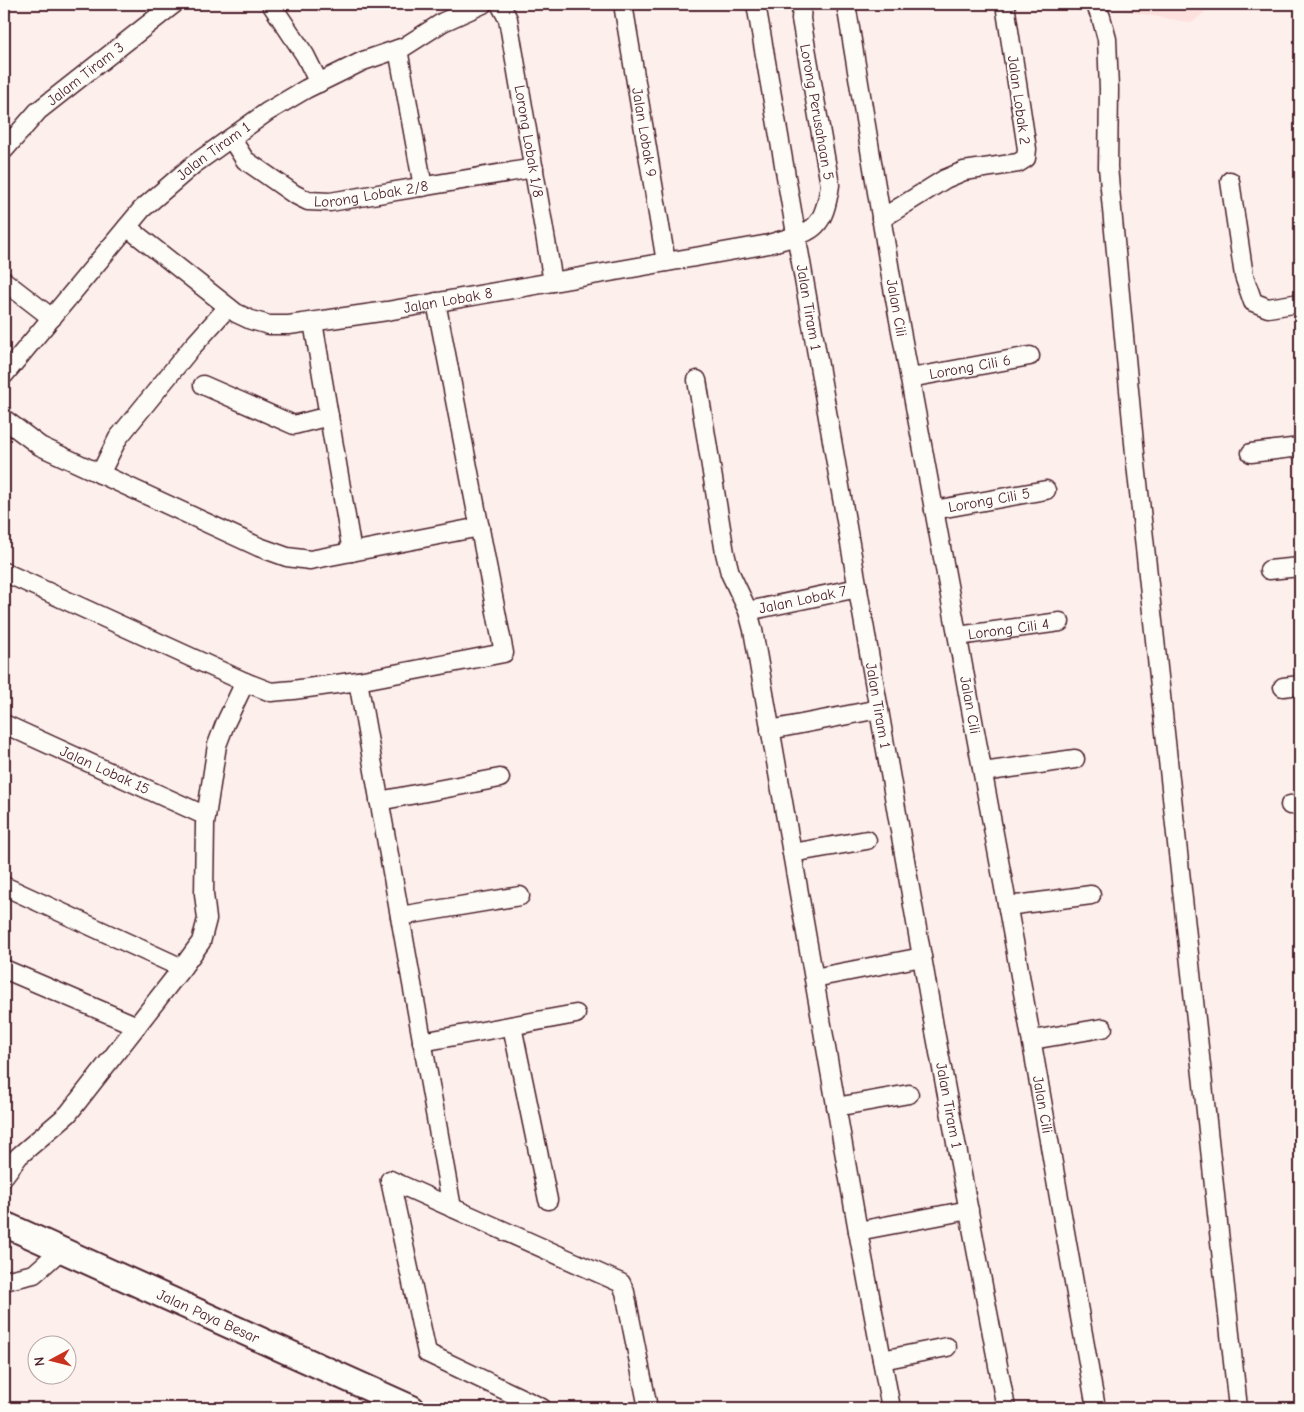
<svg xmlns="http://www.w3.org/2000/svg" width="1304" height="1412" viewBox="0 0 1304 1412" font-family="'Comic Neue',sans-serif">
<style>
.built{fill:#fde1de}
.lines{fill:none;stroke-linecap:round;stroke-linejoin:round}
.street-casing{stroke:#4a1f2b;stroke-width:21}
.secondary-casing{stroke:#4a1f2b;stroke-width:28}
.street{stroke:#fdfcf7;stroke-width:18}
.secondary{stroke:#fdfcf7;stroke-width:24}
.labels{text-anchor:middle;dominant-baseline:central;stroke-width:4.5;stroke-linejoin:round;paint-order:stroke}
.street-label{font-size:15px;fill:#4a1f2b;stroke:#fdfcf7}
</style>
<rect width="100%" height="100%" fill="#fdf0ec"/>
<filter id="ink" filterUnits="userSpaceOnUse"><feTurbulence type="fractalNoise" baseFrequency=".02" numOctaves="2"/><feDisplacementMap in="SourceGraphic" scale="10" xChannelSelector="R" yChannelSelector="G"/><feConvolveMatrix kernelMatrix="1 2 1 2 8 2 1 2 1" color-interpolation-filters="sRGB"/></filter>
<g filter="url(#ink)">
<!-- built -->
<path class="built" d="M1109,4H1214L1192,23L1113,9Z"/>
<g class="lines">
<!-- street casing -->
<g class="street-casing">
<g id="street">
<path d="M271,4L305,55L319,83"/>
<path id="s1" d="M500,4L508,19L553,282"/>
<path id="s2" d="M623,4L666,262"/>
<path id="s3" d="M756,4L934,1026L1006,1408"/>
<path id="s4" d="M846,4L891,277L1015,947L1096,1408"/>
<path d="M1095,4L1101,17L1107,39L1109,89L1108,167L1136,464L1238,1408"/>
<path d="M398,49L423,187"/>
<path id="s5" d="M231,138L245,160L294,194L308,201L330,202L534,168"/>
<path id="s6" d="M4,150L38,111L174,4"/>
<path d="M1230,181L1244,276L1253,302L1268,308L1300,303"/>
<path d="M881,219L945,179L964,171L1018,163L1026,158L1027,149L1005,4"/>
<path id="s7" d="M127,227L236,313L251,320L269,325H289L387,311L769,244C812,231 823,233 830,185L801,19L802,4"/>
<path d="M4,281L52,318"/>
<path d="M313,322L352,552"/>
<path id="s8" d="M4,375L142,209L193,165L267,112L306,89L363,61L404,47L443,22L483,4"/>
<path id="s9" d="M910,378L1030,356"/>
<path d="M697,380L725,553L730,573L748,611L753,630L858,1231L891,1408"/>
<path d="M203,385L294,425L329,416"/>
<path d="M4,419L40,446L259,547L287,557L310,560L480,527"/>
<path d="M1251,453L1300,447"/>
<path d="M100,474L118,438L192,347L228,307"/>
<path id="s10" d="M934,510L1046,490"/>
<path d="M1269,570L1300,567"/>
<path d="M4,572L245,682L271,692L293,690L358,681L504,653L436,302"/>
<path id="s11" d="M748,611L858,588"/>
<path id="s12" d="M958,636L1060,622"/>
<path d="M358,681L452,1208"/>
<path d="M1283,687L1300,685"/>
<path id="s13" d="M4,724L206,816"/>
<path d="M770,730L879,709"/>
<path d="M983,772L1075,759"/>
<path d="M379,801L500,778"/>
<path d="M1290,805L1300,804"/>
<path d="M792,853L867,840"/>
<path d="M4,886L182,968"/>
<path d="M1008,906L1091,895"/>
<path d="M400,916L520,896"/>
<path d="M4,969L137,1026"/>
<path d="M814,978L922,957"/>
<path d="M512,1026L548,1200"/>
<path d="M1032,1040L1103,1028"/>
<path d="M422,1042L576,1014"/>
<path d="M836,1107L909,1094"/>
<path d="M4,1176L19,1156L68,1114L182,968L201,942L207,919L204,894L205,824L217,745L225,724L245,682"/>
<path d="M390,1180L621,1283L625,1292L648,1408"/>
<path d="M390,1180L427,1353L542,1408"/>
<path d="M858,1231L969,1210"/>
<path d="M4,1281L34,1274L61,1250"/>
<path d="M882,1360L947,1347"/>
</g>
</g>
<!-- secondary casing -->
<g class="secondary-casing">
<g id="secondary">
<path id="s14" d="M4,1224L412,1408"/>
</g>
</g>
<!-- street -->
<use href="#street" class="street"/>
<!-- secondary -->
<use href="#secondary" class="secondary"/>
</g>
</g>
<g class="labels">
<!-- street labels -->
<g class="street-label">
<text stroke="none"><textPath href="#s6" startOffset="112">Jalam Tiram 3</textPath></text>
<text transform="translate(1019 100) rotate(82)">Jalan Lobak 2</text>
<text transform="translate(817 112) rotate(80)">Lorong Perusahaan 5</text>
<text stroke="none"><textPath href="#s2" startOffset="130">Jalan Lobak 9</textPath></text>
<text stroke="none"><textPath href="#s1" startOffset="141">Lorong Lobak 1/8</textPath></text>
<text stroke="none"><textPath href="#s8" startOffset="308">Jalan Tiram 1</textPath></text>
<text stroke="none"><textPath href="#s5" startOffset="165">Lorong Lobak 2/8</textPath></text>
<text stroke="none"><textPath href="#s7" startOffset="355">Jalan Lobak 8</textPath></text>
<text stroke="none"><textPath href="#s3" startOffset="308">Jalan Tiram 1</textPath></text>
<text stroke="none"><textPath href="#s4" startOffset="308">Jalan Cili</textPath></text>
<text stroke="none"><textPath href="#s9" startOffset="61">Lorong Cili 6</textPath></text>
<text stroke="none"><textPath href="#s10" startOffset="56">Lorong Cili 5</textPath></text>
<text stroke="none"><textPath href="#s11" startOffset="56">Jalan Lobak 7</textPath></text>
<text stroke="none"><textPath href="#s12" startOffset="51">Lorong Cili 4</textPath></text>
<text stroke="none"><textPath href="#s3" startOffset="712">Jalan Tiram 1</textPath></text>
<text stroke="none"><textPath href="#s4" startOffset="712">Jalan Cili</textPath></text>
<text stroke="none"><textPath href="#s13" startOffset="111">Jalan Lobak 15</textPath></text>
<text stroke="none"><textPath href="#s4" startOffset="1118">Jalan Cili</textPath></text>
<text stroke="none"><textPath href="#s3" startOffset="1118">Jalan Tiram 1</textPath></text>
<text stroke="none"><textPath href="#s14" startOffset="224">Jalan Paya Besar</textPath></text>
</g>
</g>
<!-- margin -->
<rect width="1304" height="1412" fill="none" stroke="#fdfcf7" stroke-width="20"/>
<rect x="10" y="10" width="1284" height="1392" fill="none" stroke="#4a1f2b" stroke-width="2" filter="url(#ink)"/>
<!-- north arrow -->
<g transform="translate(52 1360) rotate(263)"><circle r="24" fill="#fdfcf7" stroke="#b5a4a5"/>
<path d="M0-4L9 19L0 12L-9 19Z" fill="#c8321e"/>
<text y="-8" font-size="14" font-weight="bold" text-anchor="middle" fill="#4a1f2b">N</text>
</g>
</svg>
